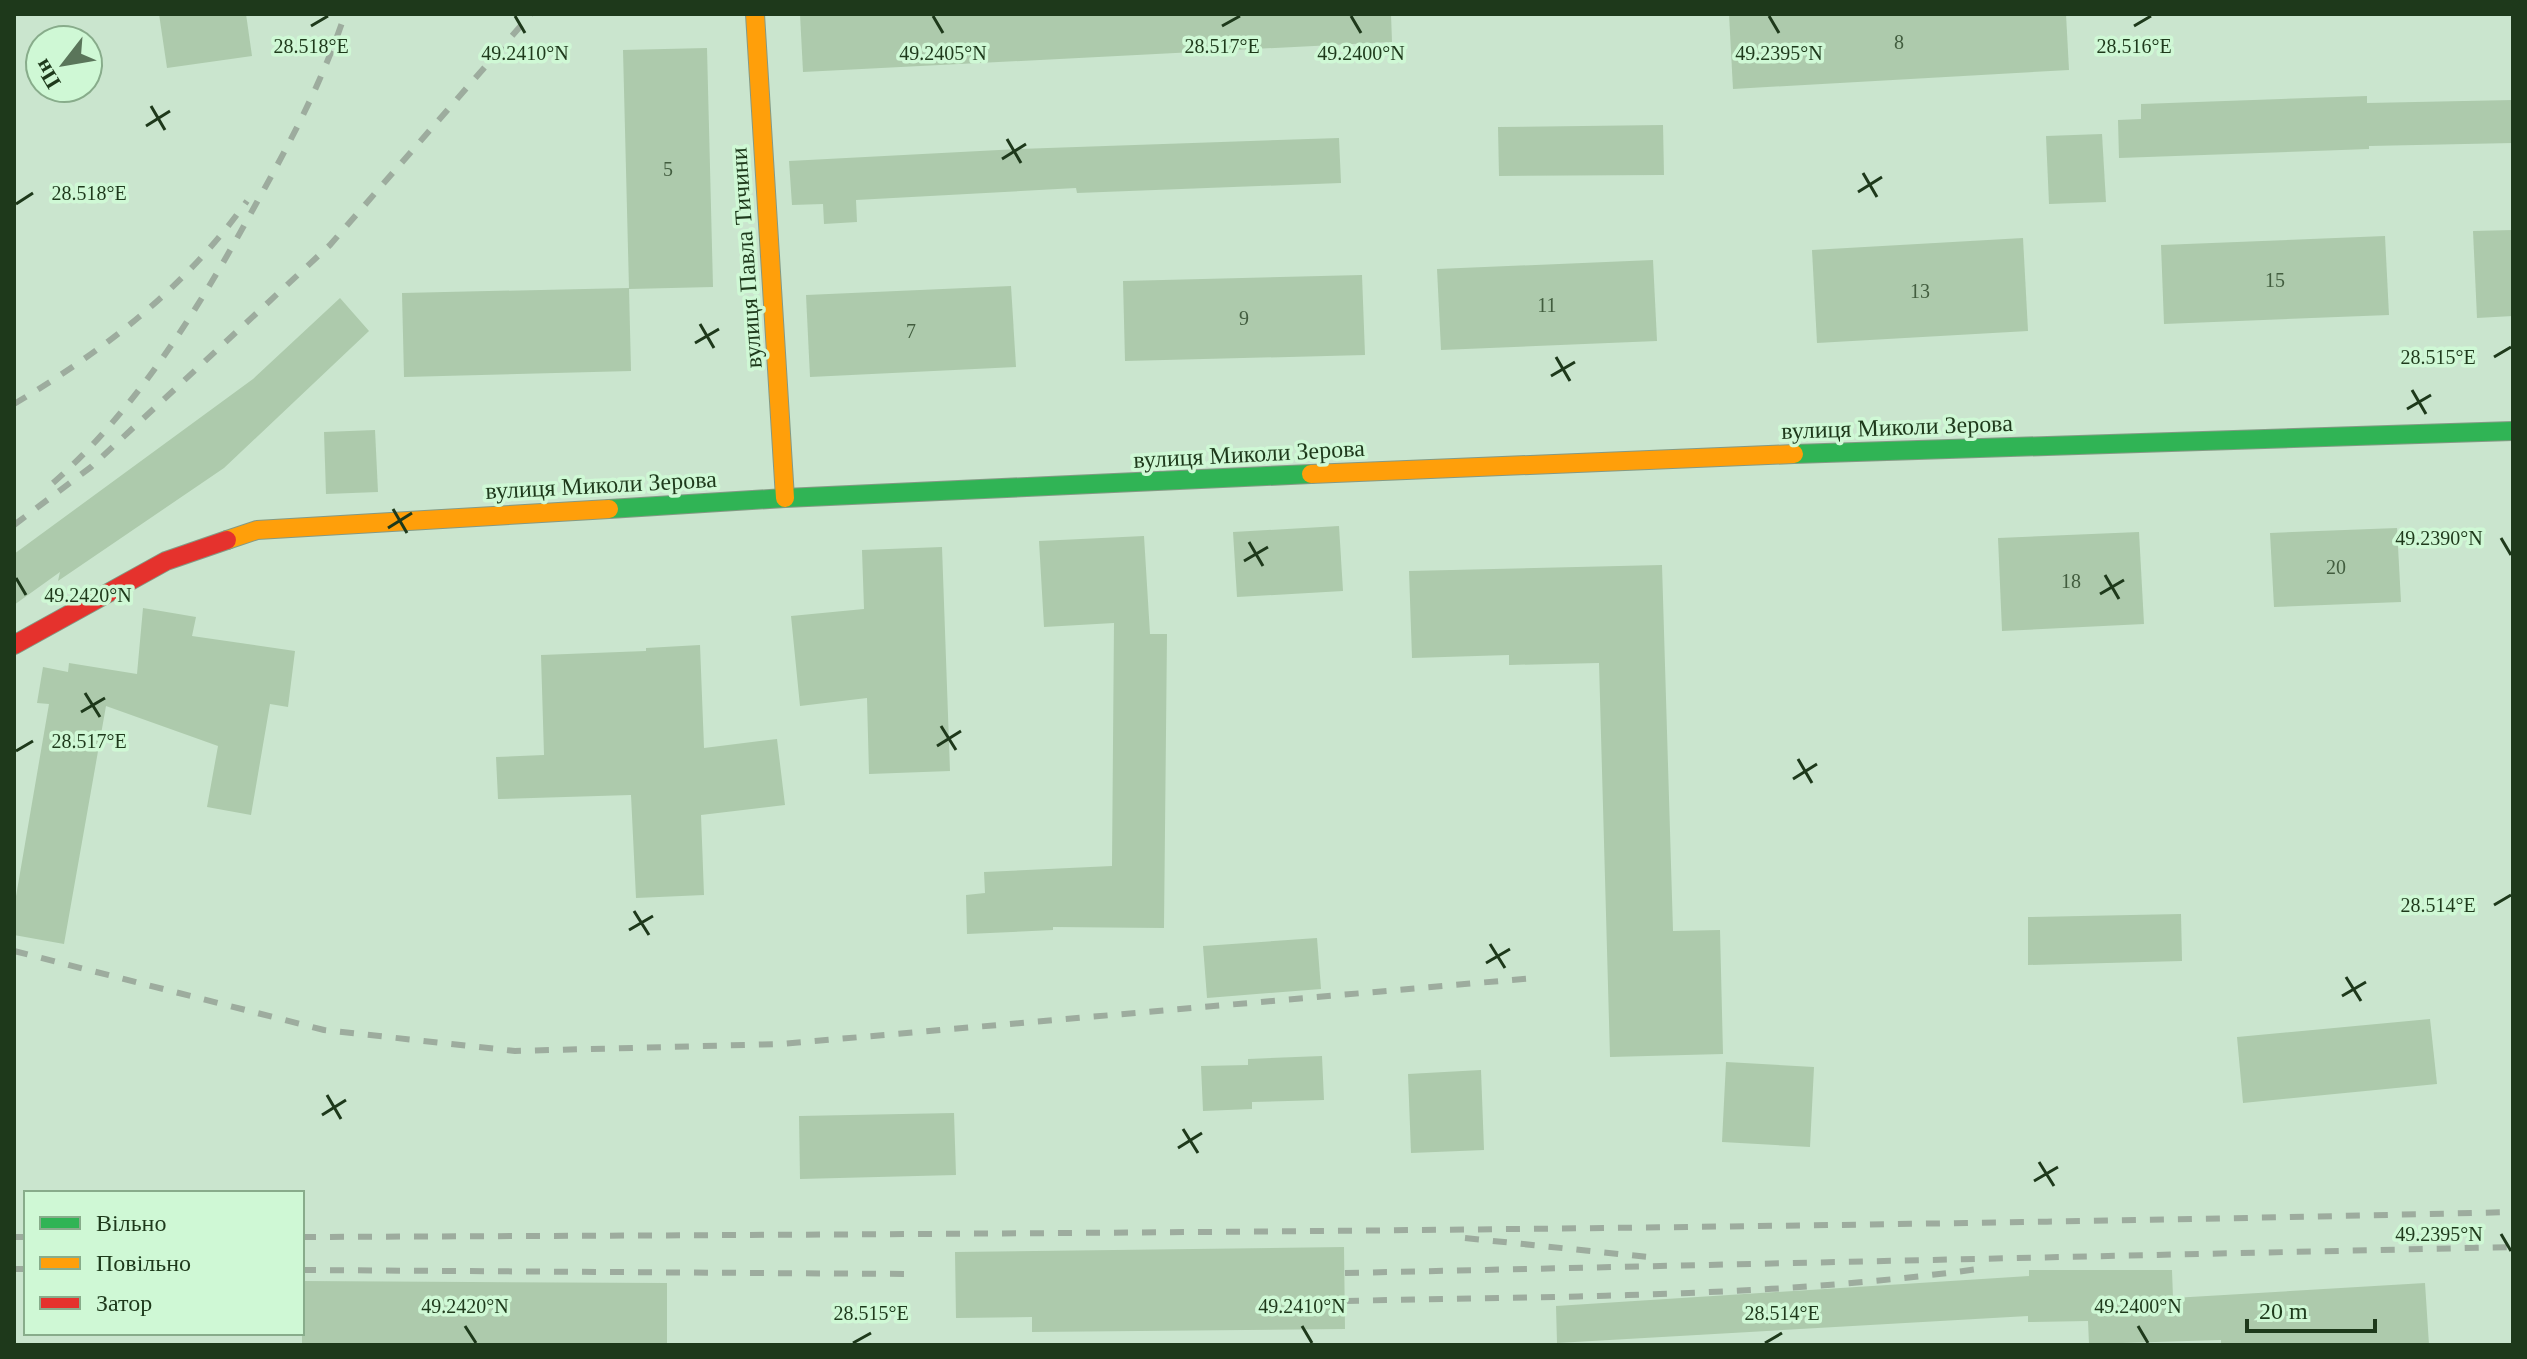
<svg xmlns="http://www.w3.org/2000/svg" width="2527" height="1359" viewBox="0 0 2527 1359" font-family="Georgia,serif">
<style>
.building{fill:#adcaac}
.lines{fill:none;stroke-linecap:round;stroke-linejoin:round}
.fast-casing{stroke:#849a85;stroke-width:20}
.slow-casing{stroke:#849a85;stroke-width:20}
.jam-casing{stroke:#849a85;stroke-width:20}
.fast{stroke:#30b455;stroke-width:18}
.slow{stroke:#ff9f0a;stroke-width:18}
.jam{stroke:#e5322d;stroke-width:18}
.rail{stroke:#9dac9e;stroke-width:6;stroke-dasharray:14 14;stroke-linecap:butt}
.ticks{fill:none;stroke:#1e391b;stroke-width:3}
.labels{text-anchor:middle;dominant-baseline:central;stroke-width:7;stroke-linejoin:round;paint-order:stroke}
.number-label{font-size:20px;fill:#425d3f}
.street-label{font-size:24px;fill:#1e391b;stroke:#cff8d5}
.ticks-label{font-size:20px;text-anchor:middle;fill:#1e391b;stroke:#cff8d5;stroke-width:7;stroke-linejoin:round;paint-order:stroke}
</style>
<rect width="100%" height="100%" fill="#cae5ce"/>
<!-- building -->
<g class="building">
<path d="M159,14H246L252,56L167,68Z"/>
<path d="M800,14H1391L1392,42L803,72Z"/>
<path d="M1729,14H2066L2069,70L1733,89Z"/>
<path d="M707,48L713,287L629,289L623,50Z"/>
<path d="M2367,96V103L2513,100V143L2369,146V149L2119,158L2118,120L2141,119V104Z"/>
<path d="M1663,125L1664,175L1499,176L1498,127Z"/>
<path d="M2102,134L2106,202L2049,204L2046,136Z"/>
<path d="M1339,138L1341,183L1077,193L1076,188L856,200L857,222L824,224L823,204L792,205L789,161L1019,149Z"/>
<path d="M2513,230V316L2477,318L2473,231Z"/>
<path d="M2385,236L2389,315L2164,324L2161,245Z"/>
<path d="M2023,238L2028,331L1817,343L1812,250Z"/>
<path d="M1653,260L1657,341L1441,350L1437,269Z"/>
<path d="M1362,275L1365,355L1125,361L1123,281Z"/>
<path d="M1011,286L1016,367L810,377L806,295Z"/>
<path d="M629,288L631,371L404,377L402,293Z"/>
<path d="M340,298L369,331L224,468L58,581L60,572L14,605V554L253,379Z"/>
<path d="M375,430L378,492L326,494L324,432Z"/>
<path d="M1339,526L1343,591L1237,597L1233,532Z"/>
<path d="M2397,528L2401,602L2274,607L2270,533Z"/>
<path d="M2139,532L2144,624L2002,631L1998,538Z"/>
<path d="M1144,536L1150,634H1167L1164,928L1053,927V930L967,934L966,895L985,893L984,872L1112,866L1114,623L1044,627L1039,541Z"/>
<path d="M942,547L950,771L869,774L867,698L800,706L791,616L864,609L862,550Z"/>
<path d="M1662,565L1673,931L1720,930L1723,1054L1610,1057L1599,663L1509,665V655L1412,658L1409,571Z"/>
<path d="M143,608L196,617L192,636L295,651L288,707L270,704L251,815L207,807L218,746L106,706L64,944L14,935V908L49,704L37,703L43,667L68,672L69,663L137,674Z"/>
<path d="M700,645L704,748L777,739L785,805L701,815L704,895L636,898L631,795L498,799L496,757L544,755L541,655L646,651V648Z"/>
<path d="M2181,914L2182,961L2028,965V917Z"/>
<path d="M1317,938L1321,989L1207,998L1203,946Z"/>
<path d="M2430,1019L2437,1084L2243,1103L2237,1037Z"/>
<path d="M1322,1056L1324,1100L1252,1102V1109L1203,1111L1201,1066L1248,1065V1059Z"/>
<path d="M1726,1062L1814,1067L1810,1147L1722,1142Z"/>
<path d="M1481,1070L1484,1150L1411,1153L1408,1074Z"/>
<path d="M954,1113L956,1175L800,1179L799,1116Z"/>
<path d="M1344,1247L1345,1329L1032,1332V1317L956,1318L955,1252Z"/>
<path d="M2029,1270H2172L2173,1298L2425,1283L2429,1345H2221V1340L2089,1344L2088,1321L2028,1322V1316L1557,1343L1556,1306L2029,1276Z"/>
<path d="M302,1281L667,1283V1345H302Z"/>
</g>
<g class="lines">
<!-- fast casing -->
<g class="fast-casing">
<g id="fast">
<path d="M1794,454L2513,431"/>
<path d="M609,509L785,498L1311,474"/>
</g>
</g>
<!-- slow casing -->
<g class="slow-casing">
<g id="slow">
<path d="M755,14L785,498"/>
<path d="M1311,474L1794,454"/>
<path d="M227,540L257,530L609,509"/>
</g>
</g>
<!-- jam casing -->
<g class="jam-casing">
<path id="jam" d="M14,645L166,561L227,540"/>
</g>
<!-- fast -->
<use href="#fast" class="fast"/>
<!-- slow -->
<use href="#slow" class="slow"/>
<!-- jam -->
<use href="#jam" class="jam"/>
<!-- rail -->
<g class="rail">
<path d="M14,404C105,350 185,288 247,201"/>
<path d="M53,483C140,406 202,303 257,202C291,141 323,80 345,14"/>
<path d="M14,525L91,467L330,245L531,14"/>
<path d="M14,951L324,1030L515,1051L781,1044L1534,978"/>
<path d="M14,1237H26"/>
<path d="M302,1237C1039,1234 1776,1230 2513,1212"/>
<path d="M1465,1238L1648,1257"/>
<path d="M14,1269H26"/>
<path d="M302,1270L909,1274"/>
<path d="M1345,1273L2513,1247"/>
<path d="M1345,1301C1556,1296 1768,1298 1978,1269"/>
</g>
</g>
<!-- ticks -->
<path class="ticks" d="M515,16L525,33M933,16L943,33M1351,16L1361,33M1769,16L1779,33M311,26L328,16M1222,26L1240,16M2134,26L2151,16M151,106L165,130M146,126L170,111M1007,139L1021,163M1002,159L1026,144M1863,173L1877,197M1858,192L1882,177M16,204L33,193M700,324L714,348M695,343L719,329M1556,357L1570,381M2494,357L2511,347M1551,376L1575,362M2412,390L2426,414M2407,409L2431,395M393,509L407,533M388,528L412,513M2501,538L2511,555M1249,542L1263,566M1244,561L1268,547M2105,575L2119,599M16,578L26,595M2100,594L2124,580M85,693L100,717M81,712L105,698M941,726L956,750M937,746L961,731M16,751L33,741M1798,759L1812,783M1793,779L1817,764M2494,905L2511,895M634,911L649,935M629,930L653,916M1490,944L1505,968M1486,963L1510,949M2346,977L2361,1001M2342,996L2366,982M327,1095L341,1119M322,1115L346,1100M1183,1129L1198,1153M1178,1148L1202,1133M2039,1162L2054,1186M2034,1181L2058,1167M2501,1234L2511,1251M465,1326L476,1343M1302,1326L1312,1343M2138,1326L2148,1343M853,1343L871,1333M1765,1343L1782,1333"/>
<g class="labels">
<!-- number labels -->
<g class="number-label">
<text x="1899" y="42">8</text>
<text x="668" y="169">5</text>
<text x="2275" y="280">15</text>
<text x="1920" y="291">13</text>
<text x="1547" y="305">11</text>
<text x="1244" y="318">9</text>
<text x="911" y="331">7</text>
<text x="2336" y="567">20</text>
<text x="2071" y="581">18</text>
</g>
<!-- street labels -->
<g class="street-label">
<text transform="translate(746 258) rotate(-94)">вулиця Павла Тичини</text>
<text transform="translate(1897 427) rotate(-2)">вулиця Миколи Зерова</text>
<text transform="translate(1249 454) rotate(-3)">вулиця Миколи Зерова</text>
<text transform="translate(601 485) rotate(-3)">вулиця Миколи Зерова</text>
</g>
</g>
<g class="ticks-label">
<text x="311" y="53">28.518°E</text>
<text x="1222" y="53">28.517°E</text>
<text x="2134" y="53">28.516°E</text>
<text x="525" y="60">49.2410°N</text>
<text x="943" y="60">49.2405°N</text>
<text x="1361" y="60">49.2400°N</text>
<text x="1779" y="60">49.2395°N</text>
<text x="89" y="200">28.518°E</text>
<text x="2438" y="364">28.515°E</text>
<text x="2439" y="545">49.2390°N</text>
<text x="88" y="602">49.2420°N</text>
<text x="89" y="748">28.517°E</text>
<text x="2438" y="912">28.514°E</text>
<text x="2439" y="1241">49.2395°N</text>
<text x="465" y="1313">49.2420°N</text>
<text x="1302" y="1313">49.2410°N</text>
<text x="2138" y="1313">49.2400°N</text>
<text x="871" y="1320">28.515°E</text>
<text x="1782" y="1320">28.514°E</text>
</g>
<!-- border -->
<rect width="2527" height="1359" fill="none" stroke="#1e391b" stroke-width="32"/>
<!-- legend -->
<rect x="24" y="1191" width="280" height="144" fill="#cff8d5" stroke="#88ac8b" stroke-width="2"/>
<rect x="40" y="1217" width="40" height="12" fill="#30b455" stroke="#88ac8b" stroke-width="2"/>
<text x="96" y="1231" font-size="24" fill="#1e391b">Вільно</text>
<rect x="40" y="1257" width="40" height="12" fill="#ff9f0a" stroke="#88ac8b" stroke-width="2"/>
<text x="96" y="1271" font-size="24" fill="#1e391b">Повільно</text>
<rect x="40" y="1297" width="40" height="12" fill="#e5322d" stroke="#88ac8b" stroke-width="2"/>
<text x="96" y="1311" font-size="24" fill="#1e391b">Затор</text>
<!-- north arrow -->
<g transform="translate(64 64) rotate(239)"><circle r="38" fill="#cff8d5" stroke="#88ac8b" stroke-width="2"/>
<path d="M0-6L14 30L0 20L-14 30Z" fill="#5a755a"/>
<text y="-12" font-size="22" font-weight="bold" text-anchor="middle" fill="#1e391b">Пн</text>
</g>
<!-- scale -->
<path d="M2247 1319v12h128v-12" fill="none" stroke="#1e391b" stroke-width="4"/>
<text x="2259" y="1319" font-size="24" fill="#1e391b" stroke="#cff8d5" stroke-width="6" paint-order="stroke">20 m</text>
</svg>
